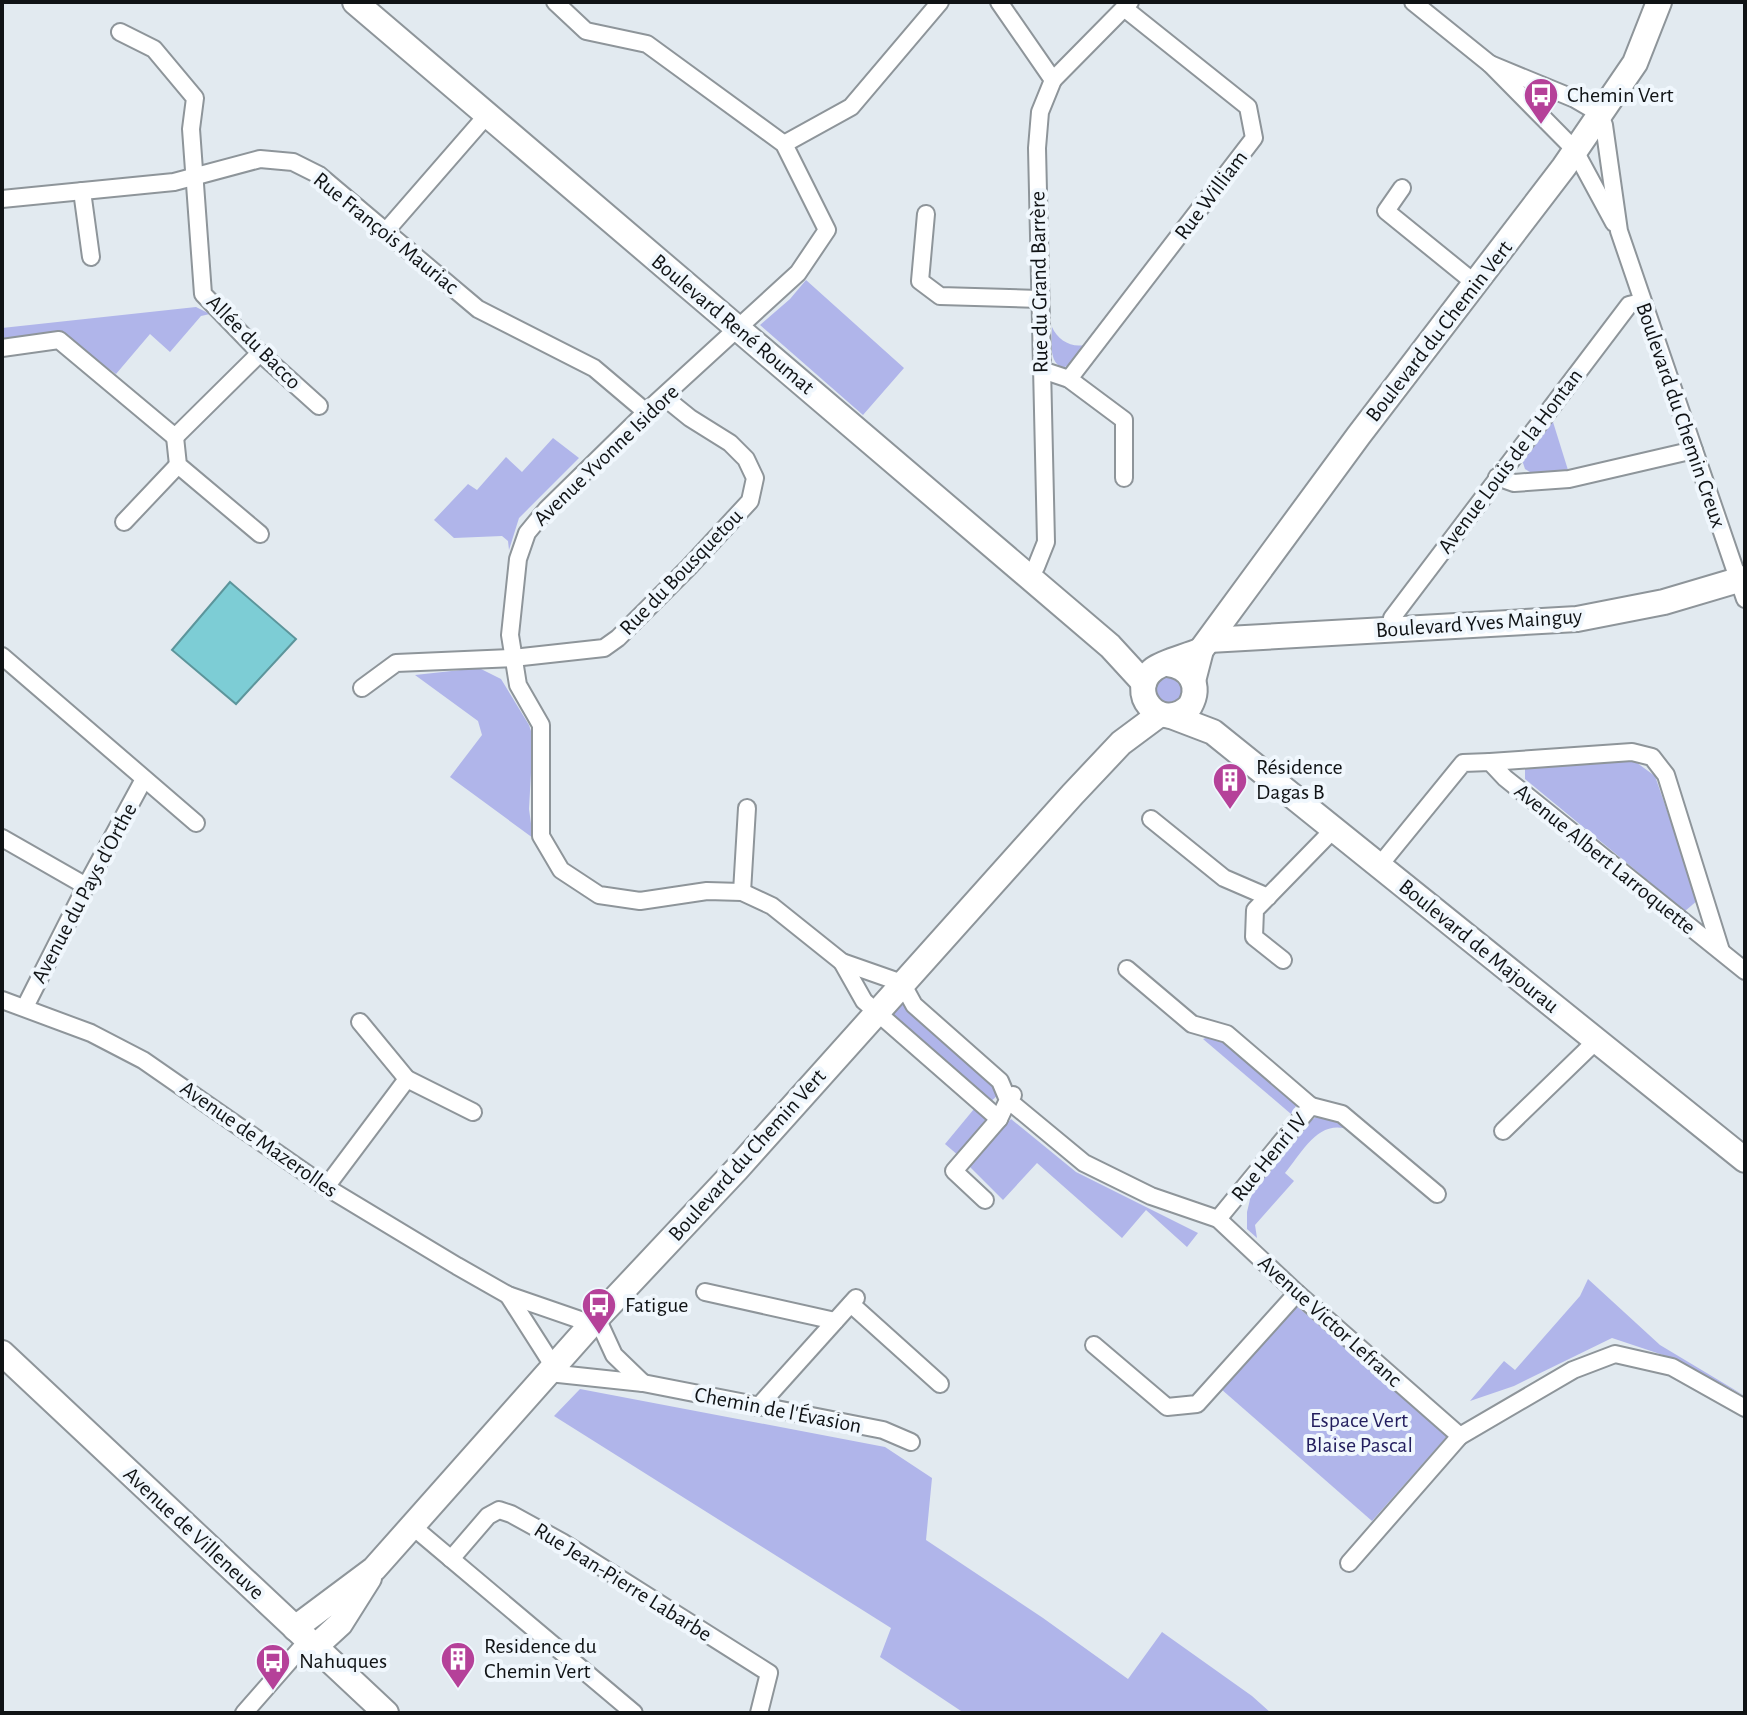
<svg xmlns="http://www.w3.org/2000/svg" width="1747" height="1715" viewBox="0 0 1747 1715" font-family="'Alegreya Sans',sans-serif">
<style>
.green{fill:#b0b5ea}
.water{fill:#7dcdd5;stroke:#5c959b;stroke-width:2}
.lines{fill:none;stroke-linecap:round;stroke-linejoin:round}
.street-casing{stroke:#8e959a;stroke-width:20}
.secondary-casing{stroke:#8e959a;stroke-width:28}
.street{stroke:#fff;stroke-width:16}
.secondary{stroke:#fff;stroke-width:24}
.labels{text-anchor:middle;dominant-baseline:central;stroke-width:8;stroke-linejoin:round;paint-order:stroke}
.poi-label{font-size:22px;fill:#101315;stroke:#f0f7fd;text-anchor:start}
.street-label{font-size:22px;fill:#101315;stroke:#f0f7fd}
.park-label{font-size:22px;fill:#231e5e;stroke:#f0f7fd}
</style>
<rect width="100%" height="100%" fill="#e2eaf0"/>
<!-- green -->
<g class="green">
<path d="M806,280L904,368L863,415L760,325L790,299Z"/>
<path d="M196,307L210,314L201,316L170,352L150,334L116,374L82,349L64,339L2,343V328Z"/>
<path d="M1052,327C1058,341 1073,349 1088,344L1070,364L1063,368C1048,362 1052,341 1052,327Z"/>
<path d="M1553,422L1568,470L1535,475L1525,469L1521,457L1544,425Z"/>
<path d="M553,438L579,458L519,518L509,550L508,541L502,536L454,538L434,520L468,484L477,490L506,457L522,472Z"/>
<path d="M479,668L501,679L529,725L533,737L529,809L533,838L450,777L482,735L478,721L415,675Z"/>
<path d="M1164,676H1174L1184,686L1183,696L1171,705L1157,700L1154,686Z"/>
<path d="M1633,760L1655,776L1698,900L1685,911L1525,779V769L1540,766Z"/>
<path d="M901,996L998,1088L997,1096L990,1102L892,1015L893,1006Z"/>
<path d="M1213,1035L1231,1044L1294,1098L1296,1106L1291,1114L1203,1039Z"/>
<path d="M974,1109L990,1119L959,1156L945,1144Z"/>
<path d="M1326,1116L1337,1118L1350,1130C1319,1118 1303,1151 1285,1173L1294,1181L1255,1225L1257,1238L1247,1229V1212L1254,1183L1302,1127L1316,1117Z"/>
<path d="M1011,1119L1076,1172L1198,1233L1187,1247L1146,1210L1122,1238L1037,1163L1003,1200L969,1166Z"/>
<path d="M1588,1279L1660,1345L1745,1396L1672,1358L1612,1338L1514,1386L1470,1401L1504,1361L1515,1370L1580,1296Z"/>
<path d="M1295,1305L1450,1433L1372,1521L1221,1389Z"/>
<path d="M580,1389L885,1447L932,1478L926,1540L1043,1618L1128,1679L1162,1632L1252,1696L1271,1713H964L880,1657L891,1628L554,1416Z"/>
</g>
<!-- water -->
<path class="water" d="M230,582L296,639L236,704L172,650Z"/>
<g class="lines">
<!-- street casing -->
<g class="street-casing">
<g id="street">
<path d="M555,2L586,31L647,44L784,144L827,230L798,273L646,412L546,510L527,533L518,559L510,635L518,685L541,725V836L561,870L599,895L640,901L707,891L742,892L772,906L842,962L902,983L914,1005L1000,1081L1008,1100L999,1119L954,1171L985,1200"/>
<path d="M999,2L1053,80L1040,112L1037,148L1046,542L1036,567L1028,577"/>
<path d="M1413,2L1490,64L1574,149L1614,223"/>
<path d="M120,32L154,49L195,98L191,129L203,294L260,353L319,406"/>
<path d="M1490,64L1575,99L1599,113L1604,125L1619,231L1745,599"/>
<path d="M1053,80L1130,2"/>
<path d="M784,144L851,107L940,2"/>
<path d="M1402,188L1386,211L1476,284"/>
<path d="M82,191L91,257"/>
<path d="M2,199L174,182L260,159L293,162L319,175L478,309L594,368L646,412"/>
<path d="M926,214L920,281L940,296L1039,299"/>
<path d="M386,231L487,115"/>
<path d="M2,348L59,340L175,437L260,353"/>
<path d="M1042,370L1069,379L1124,420V478"/>
<path d="M1069,379L1254,138L1248,107L1124,8"/>
<path d="M175,437L178,465L260,534"/>
<path d="M1497,477L1514,483L1569,479L1694,450"/>
<path d="M124,522L178,465"/>
<path d="M1390,630L1392,618L1629,305L1641,302"/>
<path d="M2,656L196,823"/>
<path d="M362,688L396,663L513,658L604,648L618,638L689,567L750,501L755,478L746,459L730,443L690,418L664,397"/>
<path d="M1490,762L1632,752L1652,757L1666,775L1721,951"/>
<path d="M1151,819L1224,878L1268,897"/>
<path d="M2,838L86,886"/>
<path d="M1379,866L1463,763L1490,762L1505,778L1745,971"/>
<path d="M742,892L747,808"/>
<path d="M1283,960L1254,937L1255,910L1334,829"/>
<path d="M842,962L864,1001L999,1119"/>
<path d="M1127,969L1192,1024L1227,1034L1311,1106"/>
<path d="M2,1000L91,1033L143,1060L326,1187L457,1266L508,1295L592,1324"/>
<path d="M25,1007L86,886L144,779"/>
<path d="M360,1022L407,1079"/>
<path d="M1013,1095L1008,1100L1084,1163L1151,1196L1218,1219L1297,1293L1460,1436L1573,1370L1615,1354L1672,1367L1745,1408"/>
<path d="M1503,1131L1597,1040"/>
<path d="M326,1187L407,1079L473,1112"/>
<path d="M1218,1219L1311,1106L1342,1114L1437,1194"/>
<path d="M705,1292L835,1321"/>
<path d="M508,1295L554,1367"/>
<path d="M851,1304L940,1384"/>
<path d="M597,1318L614,1355L643,1383"/>
<path d="M1094,1345L1167,1407L1197,1404L1297,1293"/>
<path d="M549,1373L643,1383L883,1430L911,1442"/>
<path d="M758,1407L856,1298"/>
<path d="M412,1526L634,1713"/>
<path d="M451,1559L488,1516L499,1510L511,1514L562,1542L769,1673L759,1713"/>
<path d="M1349,1563L1460,1436"/>
<path d="M244,1713L308,1640"/>
</g>
</g>
<!-- secondary casing -->
<g class="secondary-casing">
<g id="secondary">
<path d="M355,2L1110,646L1144,683"/>
<path d="M1209,640L1577,619L1664,602L1745,578"/>
<path d="M1168,664C1191,667 1201,686 1190,706C1160,735 1125,691 1154,669C1165,661 1189,656 1201,650"/>
<path d="M1193,681L1201,650L1359,435L1564,167L1635,63L1659,2"/>
<path d="M1171,716L1213,732L1745,1160"/>
<path d="M2,1353L386,1713"/>
<path d="M295,1628L374,1569L597,1318L737,1169L1072,795L1121,743L1160,714"/>
<path d="M315,1647L340,1624L369,1578"/>
</g>
</g>
<!-- street -->
<use href="#street" class="street"/>
<!-- secondary -->
<use href="#secondary" class="secondary"/>
</g>
<!-- icons -->
<defs>
<g id="bus-pin" transform="scale(1.8)"><path d="M0 17L-7.5 6A9.5 9.5 0 1 1 7.5 6Z" fill="#b54199" stroke="#f0f7fd"/><path d="M-5-6H5V4H4V6H2V4H-2V6H-4V4H-5ZM-3.5-4V0h7V-4ZM-3.5 1.2v1.5H-2V1.2ZM2 1.2v1.5H3.5V1.2Z" fill="#fff"/></g>
<g id="building-pin" transform="scale(1.8)"><path d="M0 17L-7.5 6A9.5 9.5 0 1 1 7.5 6Z" fill="#b54199" stroke="#f0f7fd"/><path d="M-4-6H4V6H1V3H-1V6H-4ZM-2.5-4.3h1.7v1.8h-1.7ZM.8-4.3h1.7v1.8H.8ZM-2.5-1h1.7V.8h-1.7ZM.8-1h1.7V.8H.8Z" fill="#fff"/></g>
</defs>
<g fill-rule="evenodd">
<use href="#bus-pin" x="1541" y="95"/>
<use href="#building-pin" x="1230" y="780"/>
<use href="#bus-pin" x="599" y="1305"/>
<use href="#building-pin" x="458" y="1659"/>
<use href="#bus-pin" x="273" y="1661"/>
</g>
<g class="labels">
<!-- poi labels -->
<g class="poi-label">
<text x="1567" y="95">Chemin Vert</text>
<text x="1256" y="767">Résidence<tspan x="1256" dy="25">Dagas B</tspan></text>
<text x="625" y="1305">Fatigue</text>
<text x="484" y="1646">Residence du<tspan x="484" dy="25">Chemin Vert</tspan></text>
<text x="299" y="1661">Nahuques</text>
</g>
<!-- street labels -->
<g class="street-label">
<text transform="translate(1211 195) rotate(-53)">Rue William</text>
<text transform="translate(386 233) rotate(39)">Rue François Mauriac</text>
<text transform="translate(1039 282) rotate(-91)">Rue du Grand Barrère</text>
<text transform="translate(733 324) rotate(40)">Boulevard René Roumat</text>
<text transform="translate(1439 331) rotate(-52)">Boulevard du Chemin Vert</text>
<text transform="translate(254 342) rotate(45)">Allée du Bacco</text>
<text transform="translate(1681 415) rotate(71)">Boulevard du Chemin Creux</text>
<text transform="translate(606 455) rotate(-44)">Avenue Yvonne Isidore</text>
<text transform="translate(1510 461) rotate(-53)">Avenue Louis de la Hontan</text>
<text transform="translate(681 572) rotate(-46)">Rue du Bousquetou</text>
<text transform="translate(1479 623) rotate(-4)">Boulevard Yves Mainguy</text>
<text transform="translate(1605 859) rotate(39)">Avenue Albert Larroquette</text>
<text transform="translate(84 893) rotate(-62)">Avenue du Pays d'Orthe</text>
<text transform="translate(1479 946) rotate(39)">Boulevard de Majourau</text>
<text transform="translate(259 1139) rotate(35)">Avenue de Mazerolles</text>
<text transform="translate(747 1155) rotate(-48)">Boulevard du Chemin Vert</text>
<text transform="translate(1269 1157) rotate(-51)">Rue Henri IV</text>
<text transform="translate(1330 1321) rotate(42)">Avenue Victor Lefranc</text>
<text transform="translate(778 1410) rotate(11)">Chemin de l'Évasion</text>
<text transform="translate(194 1533) rotate(43)">Avenue de Villeneuve</text>
<text transform="translate(623 1582) rotate(32)">Rue Jean-Pierre Labarbe</text>
</g>
<!-- park labels -->
<g class="park-label">
<text x="1359" y="1420">Espace Vert<tspan x="1359" dy="25">Blaise Pascal</tspan></text>
</g>
</g>
<!-- border -->
<rect width="1747" height="1715" fill="none" stroke="#101315" stroke-width="8"/>
</svg>
